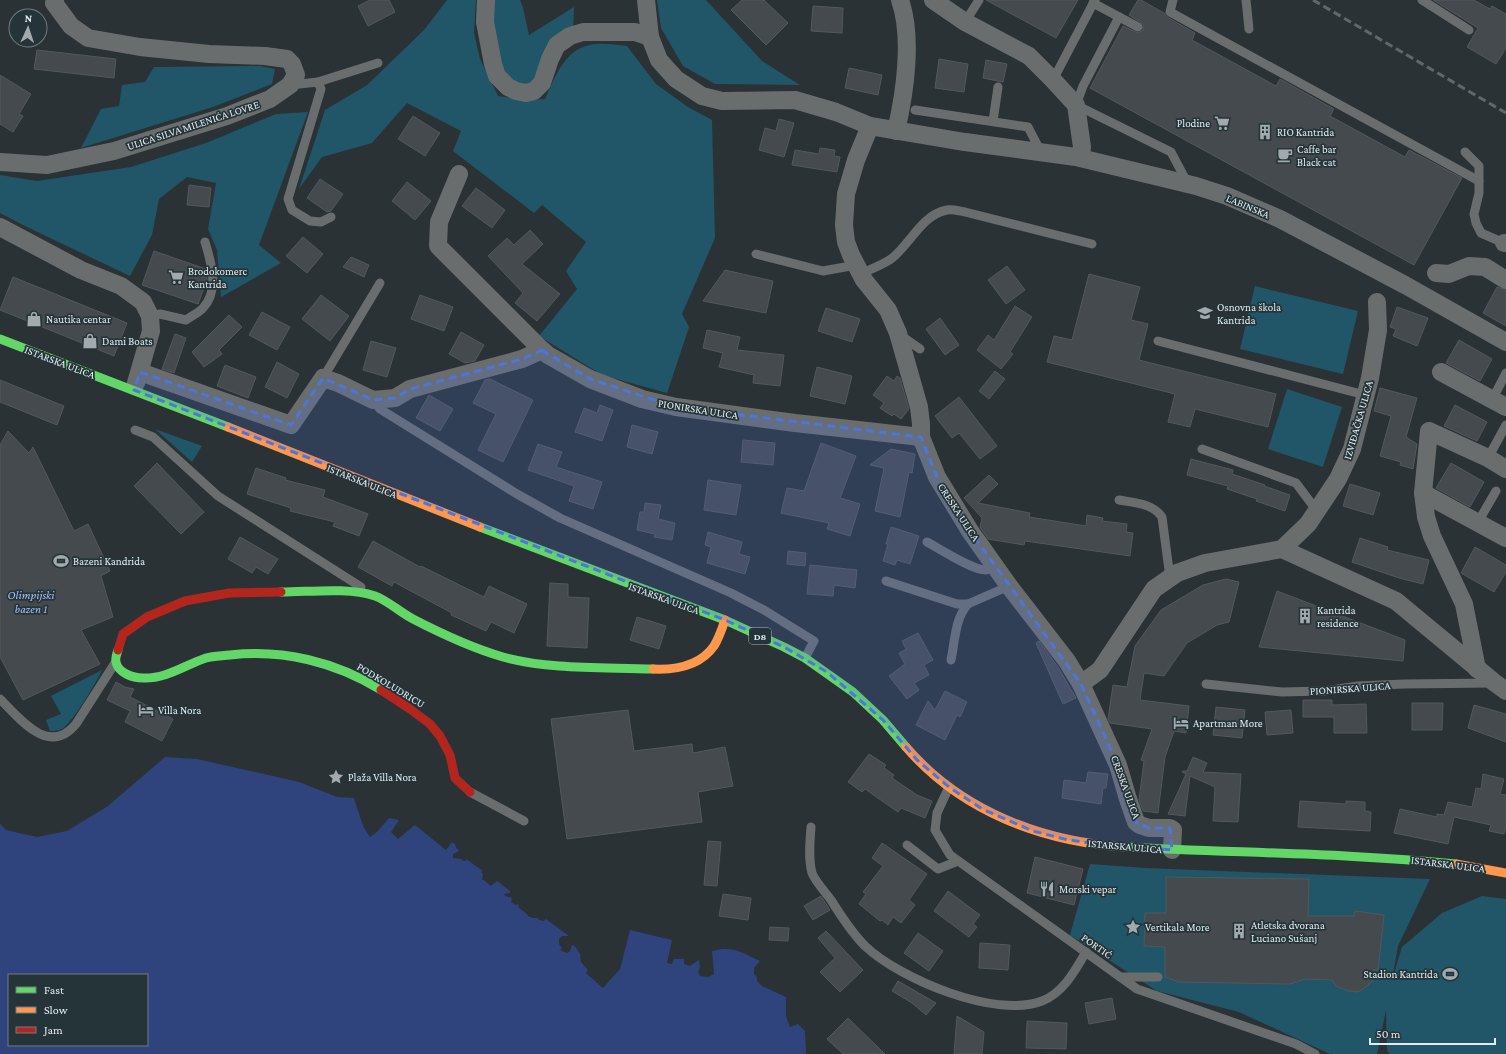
<svg xmlns="http://www.w3.org/2000/svg" width="1506" height="1054" viewBox="0 0 1506 1054" font-family="'Crimson Pro',serif">
<style>
.green{fill:#205667}
.water{fill:#2f437d;fill-rule:evenodd}
.building{fill:#454a4e;stroke:#52585b}
.lines{fill:none;stroke-linecap:round;stroke-linejoin:round}
.lane{stroke:#6a6d6d;stroke-width:9}
.street{stroke:#6a6d6d;stroke-width:18}
.fast{stroke:#63d668;stroke-width:9}
.slow{stroke:#ff974d;stroke-width:9}
.jam{stroke:#b3261e;stroke-width:9}
.rail{stroke:#616768;stroke-width:3;stroke-dasharray:8 4;stroke-linecap:butt}
.marked{fill:#4e75de;fill-opacity:0.2;stroke:#4e75de;stroke-width:3;stroke-dasharray:8 5;stroke-linejoin:round}
.labels{text-anchor:middle;dominant-baseline:central;stroke-width:3.5;stroke-linejoin:round;paint-order:stroke}
.shield{fill:#253439;stroke:#a9b4b8;stroke-width:1}
.shield-label{font-size:10px;font-weight:bold;fill:#e2ebef}
.poi-label{font-size:11px;fill:#e2ebef;stroke:#253439;text-anchor:start}
.street-label{font-size:11px;fill:#e2ebef;stroke:#253439}
.water-label{font-size:12px;font-style:italic;fill:#a8bff7;stroke:#253439}
</style>
<rect width="100%" height="100%" fill="#2a3235"/>
<!-- green -->
<g class="green">
<path d="M447,0H476L474,33L480,59L498,96L527,100L545,99C556,75 566,46 596,44C606,43 617,45 627,46L656,84L688,107L712,120L715,238L682,314L689,327L667,393L602,375L539,336L577,289L566,271L586,242L542,205L534,213L453,151L461,131L407,103L372,143L322,157L299,189L325,110L367,85L424,30Z"/>
<path d="M493,0H520L523,8L529,35L574,7L573,31L537,78L526,90L503,76L490,18Z"/>
<path d="M657,0H706L762,61L800,85L715,84L683,66L661,28Z"/>
<path d="M260,66L275,69L272,84L213,107L81,148L101,109L119,106L122,85L145,82L154,67Z"/>
<path d="M308,112L259,245L281,263L221,297L217,250L208,229L216,183L187,177L159,199L152,235L130,276L27,227L0,213V175L37,181L131,167L206,143L276,114Z"/>
<path d="M1255,286L1358,311L1343,374L1240,349Z"/>
<path d="M1287,389L1342,407L1323,467L1268,449Z"/>
<path d="M155,429L202,446L192,462Z"/>
<path d="M102,670C96,683 73,722 62,729C58,731 54,731 50,731L46,720L61,714L51,696Z"/>
<path d="M1090,864L1146,868L1430,879L1398,946L1392,980L1402,947L1442,913L1482,896L1506,899V1054H1389L1387,1050L1386,1010L1377,1054H1330L1239,1012L1157,991L1070,935Z"/>
</g>
<!-- water -->
<path class="water" d="M165,757L197,759L299,782L337,797L354,798L363,826L370,837L378,831L389,818L399,820L391,832L398,839L415,825L446,850L452,842L455,844L456,848L459,850V851L453,854V858L461,859L463,861H466V859L483,871L481,872L483,874L482,880H484L491,886L497,881L510,891V893L504,894L505,896L512,898L511,902L515,905L518,904L519,908L527,914L528,916L533,918H538L539,920L544,921L546,919L569,936H562L559,939V944L562,948L560,950L567,953L570,951L572,945L575,946L580,954L581,962L588,970L586,973L603,988L620,969L630,930L672,940L667,963L672,964L674,959H684V964L690,966L699,960L700,967L698,972L700,976L708,977L714,974L712,951C732,945 743,953 760,961L754,968V974L757,977V981L762,986L786,997V1016L790,1027L798,1024L805,1031L806,1054H0V824L6,830L37,837L67,831L108,806ZM9,975H147V1045H9Z"/>
<!-- building -->
<g class="building">
<path d="M370,0H389L395,12L368,26L358,6Z"/>
<path d="M742,0H764L788,23L766,45L731,10Z"/>
<path d="M986,0H1078L1056,38Z"/>
<path d="M1138,0H1141L1164,13L1167,17L1195,33L1192,40L1276,86L1280,79L1334,109L1330,116L1405,157L1409,150L1462,178L1414,265L1090,88L1123,26L1138,33L1143,30V24L1129,15Z"/>
<path d="M1433,0H1474L1490,9L1492,6L1506,14V48L1496,64L1467,47L1478,28Z"/>
<path d="M813,6L843,8L842,33L811,31Z"/>
<path d="M37,50L116,59L114,78L34,69Z"/>
<path d="M939,59L968,64L964,92L935,88Z"/>
<path d="M986,60L1007,64L1003,82L983,78Z"/>
<path d="M849,68L882,75L878,95L845,88Z"/>
<path d="M0,75L31,94L19,114L23,116L13,132L0,124Z"/>
<path d="M413,116L440,133L425,156L398,139Z"/>
<path d="M779,119L794,123L784,157L759,150L765,128L776,131Z"/>
<path d="M820,148L835,150L834,156L840,157L837,172L792,165L795,150L819,154Z"/>
<path d="M320,179L343,194L331,211L327,212L307,198Z"/>
<path d="M407,182L431,201L415,220L392,201Z"/>
<path d="M189,185L211,188L209,207L187,205Z"/>
<path d="M476,188L505,210L492,228L462,206Z"/>
<path d="M530,230L543,244L522,264L560,294L537,321L515,303L523,293L488,256L507,238L514,245Z"/>
<path d="M303,237L323,254L307,273L286,256Z"/>
<path d="M154,251L206,269L207,280L198,304L142,285Z"/>
<path d="M351,257L369,265L364,277L343,267Z"/>
<path d="M1007,266L1025,290L1006,304L988,280Z"/>
<path d="M725,270L773,281L766,313L703,301Z"/>
<path d="M1089,274L1140,287L1131,320L1148,324L1139,360L1276,394L1268,427L1195,409L1190,427L1168,422L1175,394L1047,362L1054,336L1072,340Z"/>
<path d="M13,277L127,323L114,356L0,310Z"/>
<path d="M1497,287L1506,290V326L1483,313Z"/>
<path d="M321,295L349,316L330,341L302,319Z"/>
<path d="M420,295L453,307L444,331L411,319Z"/>
<path d="M1015,306L1032,317L1010,352L1013,354L1001,369L977,350L988,335L994,340Z"/>
<path d="M1397,307L1428,318L1417,346L1393,336L1396,329L1390,327Z"/>
<path d="M826,308L860,319L852,342L818,331Z"/>
<path d="M262,312L290,327L277,350L249,335Z"/>
<path d="M229,315L242,327L219,350L222,354L204,367L192,352Z"/>
<path d="M940,318L959,345L945,355L926,329Z"/>
<path d="M707,330L740,337L737,350L784,355L780,386L753,383L754,375L719,367L723,353L703,348Z"/>
<path d="M461,332L484,345L475,361L465,363L449,354Z"/>
<path d="M175,334L186,338L174,373L162,369Z"/>
<path d="M1459,340L1492,359L1480,381L1446,363Z"/>
<path d="M371,341L396,348L387,377L363,370Z"/>
<path d="M277,362L299,374L287,398L265,387Z"/>
<path d="M225,365L256,377L248,398L217,386Z"/>
<path d="M817,367L852,376L845,404L810,396Z"/>
<path d="M995,371L1005,379L989,399L979,391Z"/>
<path d="M887,376L894,381L897,376L900,378L909,409L901,419L894,414L892,416L880,408L884,403L873,395Z"/>
<path d="M490,379L533,400L503,462L478,450L496,414L473,403L485,380Z"/>
<path d="M0,380L64,406L57,425L0,402Z"/>
<path d="M1380,388L1417,398L1406,437L1417,444L1413,469L1400,465L1401,462L1380,456L1391,416L1374,411Z"/>
<path d="M429,395L453,409L440,431L416,418Z"/>
<path d="M959,397L997,446L980,459L959,433L952,438L935,416Z"/>
<path d="M600,405L613,410L602,441L575,432L584,408L597,413Z"/>
<path d="M1455,405L1487,422L1477,441L1444,426Z"/>
<path d="M632,425L658,432L652,454L627,447Z"/>
<path d="M8,431L29,453L33,447L74,531L88,524L110,571L101,576L113,617L81,630L100,664L23,700L0,657V445Z"/>
<path d="M743,440L775,443L773,465L741,462Z"/>
<path d="M821,443L856,456L840,498L860,504L850,536L827,529L829,523L781,513L787,488L804,491Z"/>
<path d="M538,444L562,452L556,467L602,482L593,509L569,501L574,486L528,470Z"/>
<path d="M891,449L915,454L912,473L909,472L900,517L875,511L884,468L870,465Z"/>
<path d="M1191,459L1233,470L1232,474L1265,485L1264,486L1290,495L1285,511L1256,501L1257,499L1227,489L1228,486L1187,475Z"/>
<path d="M157,463L204,512L181,534L134,486Z"/>
<path d="M1451,463L1484,482L1470,507L1436,488Z"/>
<path d="M256,468L286,478L285,480L325,490L323,497L368,514L359,536L333,526L335,522L290,511L291,508L247,494Z"/>
<path d="M989,475L998,484L978,503L1030,513L1029,517L1086,526L1087,515L1103,518L1102,521L1127,524L1126,532L1133,533L1130,556L1025,541L1024,545L988,539L980,527L982,518L964,498Z"/>
<path d="M708,480L741,485L736,515L704,510Z"/>
<path d="M1350,484L1380,493L1373,515L1343,506Z"/>
<path d="M645,503L661,505L658,519L675,523L672,540L654,537L655,534L637,530L640,512H644Z"/>
<path d="M891,527L919,536L910,564L897,560L895,565L883,561L888,544H886Z"/>
<path d="M708,532L742,542L739,554L750,557L745,574L707,563L711,547L705,545Z"/>
<path d="M240,537L278,559L268,574L256,567L252,573L228,559Z"/>
<path d="M1360,538L1388,547L1387,550L1429,560L1423,584L1399,578L1352,562Z"/>
<path d="M373,541L420,567L421,566L484,597L489,586L527,604L514,633L491,622L486,631L451,615L452,613L394,582L392,586L358,567Z"/>
<path d="M1475,547L1506,565V572L1494,592L1461,573Z"/>
<path d="M788,551L806,553L805,566L787,564Z"/>
<path d="M810,565L857,570L855,588L834,585L833,596L807,594Z"/>
<path d="M1226,579L1239,582L1229,622L1217,625L1187,643L1164,676L1144,673L1140,700L1189,706L1186,733L1174,731L1165,757L1158,813L1143,811L1139,800L1144,761L1141,760L1152,729L1110,723L1108,719L1113,685L1127,687L1135,646L1161,610L1203,585Z"/>
<path d="M550,583L568,584V597L589,598L587,648L547,646Z"/>
<path d="M1277,591L1405,640L1403,661L1259,647Z"/>
<path d="M637,617L666,626L659,649L630,640Z"/>
<path d="M918,633L933,660L924,665L929,675L914,683L919,690L907,699L889,676L905,664L899,653L906,649L902,641Z"/>
<path d="M1039,641L1058,667L1076,698L1063,704L1036,643Z"/>
<path d="M116,682L125,687L134,689L130,697L173,719L162,741L125,722L130,711L107,700Z"/>
<path d="M945,691L967,702L960,717L957,715L945,740L916,725L928,701L935,710Z"/>
<path d="M1303,700H1332V705L1366,704L1367,733H1334V717H1303Z"/>
<path d="M1412,703H1443L1442,730H1412Z"/>
<path d="M1474,705L1506,714V742L1468,728Z"/>
<path d="M1216,707L1245,710L1242,738L1213,735Z"/>
<path d="M628,710L634,751L692,744L693,753L725,747L733,786L698,792L702,822L567,839L551,719Z"/>
<path d="M1291,710L1293,733L1267,735L1265,712Z"/>
<path d="M869,754L886,765L884,768L894,775L892,778L917,795L932,801L925,818L901,808L898,812L865,789L862,792L848,782Z"/>
<path d="M1193,757L1207,763L1203,772L1241,774L1238,822L1213,821L1215,787L1190,776L1185,816L1168,814L1186,774L1182,772L1183,771H1187Z"/>
<path d="M1088,772L1108,774L1106,788H1103L1101,804L1062,798L1064,780L1086,783Z"/>
<path d="M1483,774L1504,779L1500,794L1506,795V826L1504,834L1489,831L1491,825L1454,817L1448,844L1394,833L1400,809L1437,817V814L1444,815L1448,802L1472,807L1476,788L1481,789Z"/>
<path d="M1300,801L1346,804V801L1365,802V811L1371,812L1370,831L1298,827Z"/>
<path d="M708,841L721,842L717,886L704,885Z"/>
<path d="M882,843L927,874L909,900L915,905L901,923L893,917L888,925L882,920L880,921L859,904L866,894L863,892L883,866L872,858Z"/>
<path d="M1035,857L1083,869L1074,905L1027,893Z"/>
<path d="M1166,877L1309,879L1308,916H1354L1355,911L1384,915L1378,970H1374V979L1367,986L1358,992L1348,991L1336,986L1332,980L1305,979L1290,984L1179,982L1165,977V947L1144,946L1145,913H1166Z"/>
<path d="M948,891L980,915L973,924L977,927L969,937L934,911Z"/>
<path d="M723,894L751,898L748,920L719,916Z"/>
<path d="M821,896L830,910L813,920L804,906Z"/>
<path d="M770,927L789,928L788,941L769,940Z"/>
<path d="M826,931L863,970L840,992L820,972L835,958L818,938Z"/>
<path d="M918,933L943,951L929,971L904,953Z"/>
<path d="M980,943L1010,945L1008,970L979,968Z"/>
<path d="M898,981L936,1003L926,1015L912,1003L892,991Z"/>
<path d="M1112,998L1116,1019L1089,1024L1085,1003Z"/>
<path d="M957,1016L984,1032L982,1054H954Z"/>
<path d="M848,1018L885,1054H843L827,1039Z"/>
<path d="M1027,1021L1067,1023L1066,1049L1026,1048Z"/>
</g>
<g class="lines">
<!-- lane -->
<g class="lane">
<path d="M1173,0L1170,12L1479,181"/>
<path d="M1246,0L1249,29"/>
<path d="M1422,0L1469,30"/>
<path d="M1093,3L1138,27"/>
<path d="M1119,17L1083,86L1076,105L1171,152L1188,184"/>
<path d="M965,22L979,0"/>
<path d="M1053,80L1095,0"/>
<path d="M318,82L378,63"/>
<path d="M290,85L318,82L321,89L288,199L292,210L310,221L321,222L331,217"/>
<path d="M915,110L1028,127L1041,152"/>
<path d="M993,121L998,87"/>
<path d="M1465,152L1479,166V193L1474,214L1476,223L1481,233L1504,243"/>
<path d="M756,254L823,271L856,265"/>
<path d="M861,274C871,269 882,265 891,259C910,245 921,215 947,210C952,209 959,211 965,212L1092,244"/>
<path d="M150,316L160,314L186,320C191,316 199,313 203,308C220,290 211,262 205,242"/>
<path d="M900,335L920,349"/>
<path d="M1158,341L1365,395"/>
<path d="M323,378L380,283"/>
<path d="M373,400L380,409L517,494L560,518L731,593L764,610L814,641L805,658"/>
<path d="M1492,400L1506,373"/>
<path d="M135,430L153,437L218,496L361,587"/>
<path d="M1202,449L1296,483L1317,511"/>
<path d="M1488,458L1506,425"/>
<path d="M1119,500C1135,503 1152,503 1162,517L1170,578"/>
<path d="M1478,522L1496,491"/>
<path d="M927,542C940,549 972,570 986,570C989,569 992,567 995,566"/>
<path d="M886,581L957,604H968L1009,586"/>
<path d="M951,660C955,641 955,618 968,604"/>
<path d="M1206,684L1282,692L1324,691L1358,686L1404,684L1493,683"/>
<path d="M0,699C20,719 49,757 76,724L115,663"/>
<path d="M949,787L937,813L935,830L950,855L1137,989L1296,1044L1315,1054"/>
<path d="M470,792L524,821"/>
<path d="M811,827C810,842 808,858 812,873C815,881 826,893 831,900C841,916 852,933 865,946C900,979 995,1019 1042,1001C1063,993 1075,971 1086,952"/>
<path d="M907,845L938,869L958,861"/>
<path d="M1120,977H1158"/>
</g>
<!-- street -->
<g class="street">
<path d="M486,0L485,22L493,64L497,76L508,87L516,91L526,93L534,91L542,83L550,59L557,45L570,36L583,32H635L650,37"/>
<path d="M646,0L650,37L659,60L676,79L702,96L722,101L795,100L836,112L870,126L965,142L1076,157L1196,186L1227,196L1280,219L1405,285L1506,342"/>
<path d="M933,0L965,22L1029,56L1053,80L1076,105L1082,147L1081,158"/>
<path d="M870,126L856,160L846,194L844,225L846,242L851,255L864,280L888,310L898,333L919,407L921,424V437L937,477L970,531L1009,586L1067,661L1081,684L1118,765L1128,799L1136,822L1140,825L1149,828H1170L1173,830L1172,850"/>
<path d="M896,131C905,93 913,37 900,0"/>
<path d="M0,162L47,165L114,151L227,116L270,99L290,85L296,75L292,64L287,59L265,56L209,54L140,47L88,38L71,26L54,3L55,0"/>
<path d="M459,174L439,222L438,246L542,350L548,355L590,379L642,399L676,407L795,423L921,437"/>
<path d="M0,227L81,270L121,286L143,302L150,316L151,331L136,383"/>
<path d="M1504,243H1506"/>
<path d="M1436,273L1449,274L1469,266L1485,267L1506,280"/>
<path d="M140,372L291,425L323,378L338,383L373,400L395,398L410,389L522,359L542,350"/>
<path d="M1441,372L1506,407"/>
<path d="M1423,493L1506,538"/>
<path d="M1282,549L1396,601L1495,683L1506,691"/>
<path d="M1477,669L1464,604L1432,536L1426,517L1423,493L1429,431L1488,458L1506,469"/>
<path d="M1081,684L1100,670L1154,589L1177,573L1205,563L1282,549L1308,524L1338,479L1352,449L1370,378L1378,330L1377,302"/>
</g>
<!-- fast -->
<g class="fast">
<path d="M0,339L228,427"/>
<path d="M480,527L725,620L784,647L805,658L853,692L883,720L906,747"/>
<path d="M281,592C311,592 347,587 375,596C387,600 401,613 413,619C442,634 472,648 503,657C551,670 603,667 653,669"/>
<path d="M118,650C117,653 115,659 116,662C118,673 133,678 143,678C166,679 185,665 206,658C213,656 222,656 230,655C283,649 336,662 381,690"/>
<path d="M1125,847C1236,853 1347,853 1456,864"/>
</g>
<!-- slow -->
<g class="slow">
<path d="M228,427L480,527"/>
<path d="M653,669C675,670 700,666 714,646C719,638 722,629 725,620"/>
<path d="M906,747C961,811 1042,842 1125,847"/>
<path d="M1456,864L1506,873"/>
</g>
<!-- jam -->
<g class="jam">
<path d="M118,650L123,634L147,617L185,601L229,593L281,592"/>
<path d="M381,690L410,709L430,724L440,736L450,755L455,778L470,792"/>
</g>
<!-- rail -->
<path class="rail" d="M1313,0L1506,113"/>
</g>
<!-- marked area -->
<path class="marked" d="M542,350L590,379L676,407L921,437L937,477L970,531L1081,684L1118,765L1136,822L1149,828H1170L1172,850L1109,846L1064,839L1033,831L982,809L949,787L917,760L883,720L827,672L784,647L725,620L134,390L140,372L291,425L323,378L373,400L395,398L410,389L522,359Z"/>
<!-- icons -->
<defs>
<g id="supermarket-bare" transform="scale(1.2)"><path d="M-6-5.5h2.5l.6 2H6L4.5 2H-2.5L-4.4-4H-6ZM-1.5 3.2a1.3 1.3 0 1 0 .1 0ZM3 3.2a1.3 1.3 0 1 0 .1 0Z" fill="#a2aaae" stroke="#253439" stroke-width="2.5" paint-order="stroke"/></g>
<g id="building-bare" transform="scale(1.2)"><path d="M-4-6H4V6H1V3H-1V6H-4ZM-2.5-4.3h1.7v1.8h-1.7ZM.8-4.3h1.7v1.8H.8ZM-2.5-1h1.7V.8h-1.7ZM.8-1h1.7V.8H.8Z" fill="#a2aaae" stroke="#253439" stroke-width="2.5" paint-order="stroke"/></g>
<g id="cafe-bare" transform="scale(1.2)"><path d="M-5.5-4.5H6V0H3Q3 3.5 0 3.5H-2.5Q-5.5 3.5-5.5 0ZM3-3.2v2h1.7v-2ZM-6 4.5H4V6H-6Z" fill="#a2aaae" stroke="#253439" stroke-width="2.5" paint-order="stroke"/></g>
<g id="school-bare" transform="scale(1.2)"><path d="M0-5L7-2L0 1L-7-2ZM-4 1L0 2.5L4 1V4Q0 6-4 4Z" fill="#a2aaae" stroke="#253439" stroke-width="2.5" paint-order="stroke"/></g>
<g id="shop-bare" transform="scale(1.2)"><path d="M-5-2.5h2.3a2.7 3.5 0 0 1 5.4 0H5L5.5 6h-11ZM-1.5-2.5h3a1.5 2.3 0 0 0-3 0Z" fill="#a2aaae" stroke="#253439" stroke-width="2.5" paint-order="stroke"/></g>
<g id="stadium-bare" transform="scale(1.2)"><path d="M0-5a6.5 5 0 1 0 0 10a6.5 5 0 1 0 0-10ZM-3.5-1.8h7v3.6h-7Z" fill="#a2aaae" stroke="#253439" stroke-width="2.5" paint-order="stroke"/></g>
<g id="hotel-bare" transform="scale(1.2)"><path d="M-6-4.5h1.5V1H6V5H4.5V3h-9V5H-6ZM-4 0a1.8 1.8 0 1 1 3.6 0ZM.5 0V-2.5h3Q6-2.5 6 0Z" fill="#a2aaae" stroke="#253439" stroke-width="2.5" paint-order="stroke"/></g>
<g id="sight-bare" transform="scale(1.2)"><path d="M0-6L1.8-2.2L6-1.7L2.9 1.2L3.7 5.4L0 3.3L-3.7 5.4L-2.9 1.2L-6-1.7L-1.8-2.2Z" fill="#a2aaae" stroke="#253439" stroke-width="2.5" paint-order="stroke"/></g>
<g id="restaurant-bare" transform="scale(1.2)"><path d="M-5-6h1v4h1v-4h1v4h1v-4h1v5L-1.5 .5V6h-2V.5L-5-1ZM5-6V6H3V1.5H1.5Q1.5-4 5-6Z" fill="#a2aaae" stroke="#253439" stroke-width="2.5" paint-order="stroke"/></g>
</defs>
<g fill-rule="evenodd">
<use href="#supermarket-bare" x="1222" y="123"/>
<use href="#building-bare" x="1265" y="132"/>
<use href="#cafe-bare" x="1285" y="155"/>
<use href="#supermarket-bare" x="176" y="277"/>
<use href="#school-bare" x="1205" y="313"/>
<use href="#shop-bare" x="34" y="319"/>
<use href="#shop-bare" x="90" y="341"/>
<use href="#stadium-bare" x="61" y="561"/>
<use href="#building-bare" x="1305" y="616"/>
<use href="#hotel-bare" x="146" y="710"/>
<use href="#hotel-bare" x="1181" y="723"/>
<use href="#sight-bare" x="336" y="777"/>
<use href="#restaurant-bare" x="1047" y="889"/>
<use href="#sight-bare" x="1133" y="927"/>
<use href="#building-bare" x="1239" y="931"/>
<use href="#stadium-bare" x="1450" y="974"/>
</g>
<g class="labels">
<!-- shield labels -->
<rect class="shield" x="749" y="628" width="22" height="16" rx="3"/>
<g class="shield-label">
<text x="760" y="636">D8</text>
</g>
<!-- poi labels -->
<g class="poi-label">
<text x="1210" y="123" text-anchor="end">Plodine</text>
<text x="1277" y="132">RIO Kantrida</text>
<text x="1297" y="149">Caffe bar<tspan x="1297" dy="13">Black cat</tspan></text>
<text x="188" y="271">Brodokomerc<tspan x="188" dy="13">Kantrida</tspan></text>
<text x="1217" y="307">Osnovna škola<tspan x="1217" dy="13">Kantrida</tspan></text>
<text x="46" y="319">Nautika centar</text>
<text x="102" y="341">Dami Boats</text>
<text x="73" y="561">Bazeni Kandrida</text>
<text x="1317" y="610">Kantrida<tspan x="1317" dy="13">residence</tspan></text>
<text x="158" y="710">Villa Nora</text>
<text x="1193" y="723">Apartman More</text>
<text x="348" y="777">Plaža Villa Nora</text>
<text x="1059" y="889">Morski vepar</text>
<text x="1251" y="925">Atletska dvorana<tspan x="1251" dy="13">Luciano Sušanj</tspan></text>
<text x="1145" y="927">Vertikala More</text>
<text x="1438" y="974" text-anchor="end">Stadion Kantrida</text>
</g>
<!-- street labels -->
<g class="street-label">
<text transform="translate(193 125) rotate(-18)">ULICA SILVA MILENIĆA LOVRE</text>
<text transform="translate(1248 206) rotate(23)">LABINSKA</text>
<text transform="translate(60 362) rotate(21)">ISTARSKA ULICA</text>
<text transform="translate(698 409) rotate(9)">PIONIRSKA ULICA</text>
<text transform="translate(1358 420) rotate(-74)">IZVIĐAČKA ULICA</text>
<text transform="translate(362 481) rotate(22)">ISTARSKA ULICA</text>
<text transform="translate(959 512) rotate(57)">CRESKA ULICA</text>
<text transform="translate(664 598) rotate(20)">ISTARSKA ULICA</text>
<text transform="translate(391 685) rotate(31)">PODKOLUDRICU</text>
<text transform="translate(1350 688) rotate(-4)">PIONIRSKA ULICA</text>
<text transform="translate(1126 787) rotate(70)">CRESKA ULICA</text>
<text transform="translate(1125 846) rotate(5)">ISTARSKA ULICA</text>
<text transform="translate(1448 864) rotate(7)">ISTARSKA ULICA</text>
<text transform="translate(1097 946) rotate(35)">PORTIĆ</text>
</g>
<!-- water labels -->
<g class="water-label">
<text x="31" y="595">Olimpijski<tspan x="31" dy="14">bazen 1</tspan></text>
</g>
</g>
<!-- legend -->
<rect x="8" y="974" width="140" height="72" fill="#253439" stroke="#717d82"/>
<rect x="16" y="987" width="20" height="6" fill="#63d668" stroke="#717d82"/>
<text x="44" y="994" font-size="12" fill="#e2ebef">Fast</text>
<rect x="16" y="1007" width="20" height="6" fill="#ff974d" stroke="#717d82"/>
<text x="44" y="1014" font-size="12" fill="#e2ebef">Slow</text>
<rect x="16" y="1027" width="20" height="6" fill="#b3261e" stroke="#717d82"/>
<text x="44" y="1034" font-size="12" fill="#e2ebef">Jam</text>
<!-- north arrow -->
<g transform="translate(28 28) rotate(3)"><circle r="19" fill="#253439" stroke="#717d82"/>
<path d="M0-3L7 15L0 10L-7 15Z" fill="#a2aaae"/>
<text y="-6" font-size="11" font-weight="bold" text-anchor="middle" fill="#e2ebef">N</text>
</g>
<!-- scale -->
<path d="M1370 1038v6h125v-6" fill="none" stroke="#e2ebef" stroke-width="2"/>
<text x="1376" y="1038" font-size="12" fill="#e2ebef" stroke="#253439" stroke-width="3" paint-order="stroke">50 m</text>
</svg>
